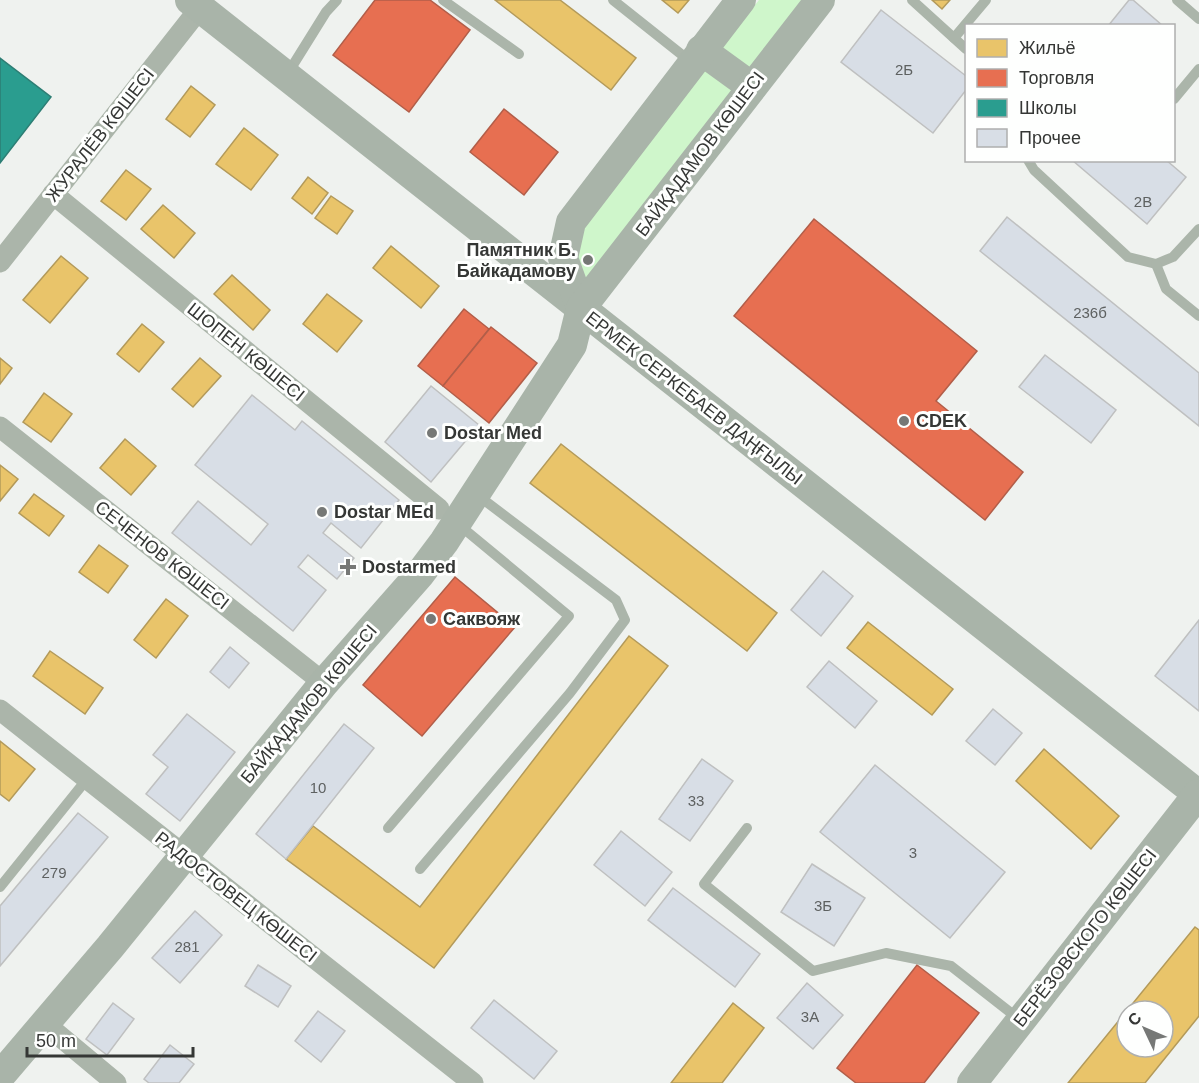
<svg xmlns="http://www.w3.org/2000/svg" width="1199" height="1083" viewBox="0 0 1199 1083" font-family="Arial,sans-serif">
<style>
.green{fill:#cff6cb}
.homes{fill:#e9c46a;stroke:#b39a5a;stroke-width:1.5;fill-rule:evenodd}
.shops{fill:#e76f51;stroke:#b25e49;stroke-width:1.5}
.schools{fill:#2a9d8f;stroke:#2d7e74;stroke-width:1.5}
.building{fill:#d8dee6;stroke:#bfc0c0;stroke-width:1.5}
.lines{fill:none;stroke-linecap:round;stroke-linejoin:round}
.lane{stroke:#abb5aa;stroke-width:10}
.street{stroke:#abb5aa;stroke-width:21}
.secondary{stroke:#a9b4a9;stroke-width:30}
.poi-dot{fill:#767876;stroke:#fefffe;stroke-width:2}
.labels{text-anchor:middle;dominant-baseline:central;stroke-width:6;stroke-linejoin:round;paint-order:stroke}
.number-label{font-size:15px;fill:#5e6161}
.street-label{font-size:18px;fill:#353735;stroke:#fefffe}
.poi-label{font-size:18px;font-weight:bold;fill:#353735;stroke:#fefffe;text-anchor:start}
</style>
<rect width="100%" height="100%" fill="#eff2ef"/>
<!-- green -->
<path class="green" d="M759,0H814L582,296L569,240Z"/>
<!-- homes -->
<g class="homes">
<path d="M495,0H560L636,58L611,90Z"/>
<path d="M662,0H689L678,13Z"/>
<path d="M932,0H950L942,9Z"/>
<path d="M191,86L215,105L190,137L166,119Z"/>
<path d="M244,128L278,155L251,190L216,164Z"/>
<path d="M126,170L151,189L126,220L101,201Z"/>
<path d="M308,177L328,193L312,214L292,198Z"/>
<path d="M331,196L353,211L337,234L315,218Z"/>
<path d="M163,205L195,233L174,258L141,229Z"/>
<path d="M391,246L439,286L421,308L373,268Z"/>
<path d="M61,256L88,278L50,323L23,300Z"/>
<path d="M232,275L270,310L253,330L214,294Z"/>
<path d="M327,294L362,321L337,352L303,324Z"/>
<path d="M142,324L164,342L139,372L117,354Z"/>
<path d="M0,358L12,368L0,384Z"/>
<path d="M200,358L221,376L193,407L172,389Z"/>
<path d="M44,393L72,414L51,442L23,422Z"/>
<path d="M125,439L156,466L131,495L100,468Z"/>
<path d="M561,444L777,613L747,651L530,483Z"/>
<path d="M0,465L18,479L0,501Z"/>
<path d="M34,494L64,516L49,536L19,513Z"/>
<path d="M99,545L128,566L108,593L79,572Z"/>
<path d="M166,599L188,616L156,658L134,640Z"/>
<path d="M868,622L953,689L932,715L847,648Z"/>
<path d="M629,636L668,666L434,968L286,859L313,826L420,907Z"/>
<path d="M50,651L103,688L85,714L33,676Z"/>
<path d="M0,741L35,769L9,801L0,794Z"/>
<path d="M1044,749L1119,816L1091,849L1016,781Z"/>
<path d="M1195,927L1199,930V1016L1145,1083H1068ZM1127,1011H1163V1047H1127Z"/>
<path d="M733,1003L764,1028L722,1083H671Z"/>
</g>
<!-- shops -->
<g class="shops">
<path d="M375,0H430L470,30L409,112L333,55Z"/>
<path d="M504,109L558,152L524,195L470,152Z"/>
<path d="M814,219L977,351L936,401L1023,472L985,520L734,316Z"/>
<path d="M464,309L489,329L443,386L418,366Z"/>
<path d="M491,327L537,363L489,423L443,386Z"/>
<path d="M455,577L515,627L422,736L363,685Z"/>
<path d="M917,965L979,1013L924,1083H856L837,1068Z"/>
</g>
<!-- schools -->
<path class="schools" d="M0,58L51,97L0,163Z"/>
<!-- building -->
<g class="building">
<path d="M1129,0H1133L1163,26H1108Z"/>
<path d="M881,10L966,76V90L933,133L841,62Z"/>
<path d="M1072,160H1166L1186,177L1147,224Z"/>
<path d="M1007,217L1199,373V426L980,251Z"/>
<path d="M1045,355L1116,410L1091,443L1019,387Z"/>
<path d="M431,386L479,425L431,482L385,442Z"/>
<path d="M252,395L295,430L302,421L399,500L361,548L331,523L323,533L354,558L337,579L308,555L298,567L326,590L293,631L172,533L198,501L251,545L268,524L195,465Z"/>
<path d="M823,571L853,596L821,636L791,610Z"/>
<path d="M1199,620V711L1155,676Z"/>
<path d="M230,647L249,663L229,688L210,672Z"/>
<path d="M829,661L877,701L855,728L807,687Z"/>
<path d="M993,709L1022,733L995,765L966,741Z"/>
<path d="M187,714L235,752L180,821L146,794L168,767L153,755Z"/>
<path d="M344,724L374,748L286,859L256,834Z"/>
<path d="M702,759L733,781L690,841L659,819Z"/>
<path d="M875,765L1005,872L950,938L820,832Z"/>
<path d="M78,813L108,837L0,966V906Z"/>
<path d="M621,831L672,872L645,906L594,865Z"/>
<path d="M812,864L865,898L834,946L781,912Z"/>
<path d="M673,888L760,954L735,987L648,920Z"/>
<path d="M195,911L222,935L180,983L152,958Z"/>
<path d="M258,965L291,986L278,1007L245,986Z"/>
<path d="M807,983L843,1015L813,1049L777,1018Z"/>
<path d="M494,1000L557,1051L534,1079L471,1028Z"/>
<path d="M113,1003L134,1019L107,1055L86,1039Z"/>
<path d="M318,1011L345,1031L321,1062L295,1041Z"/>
<path d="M170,1045L194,1064L179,1083H149L144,1079Z"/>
</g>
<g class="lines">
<!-- lane -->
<g class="lane">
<path d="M443,0L519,54"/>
<path d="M613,0L691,62"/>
<path d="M912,0L966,49"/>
<path d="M1177,0L1199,19"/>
<path d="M954,38L986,0"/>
<path d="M288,73L326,12L337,0"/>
<path d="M1174,99L1199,69"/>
<path d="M1028,160L1034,170L1128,257L1156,264L1173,257L1199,229"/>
<path d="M1156,264L1166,289L1199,316"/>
<path d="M388,828L569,616L458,524"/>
<path d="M747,828L704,884L813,971L886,953L951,966L1020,1020"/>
<path d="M420,869L570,693L625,620L616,600L476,494"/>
<path d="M0,887L87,779"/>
</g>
<!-- street -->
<g class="street">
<path d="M53,194L439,509"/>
<path d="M0,262L200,8"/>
<path d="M0,427L324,683"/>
<path d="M0,710L473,1083"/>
<path d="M44,1023L116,1083"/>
</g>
<!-- secondary -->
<g class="secondary">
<path d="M190,0L1199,795"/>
<path d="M701,50L752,87"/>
<path d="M581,308L563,258L571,222L741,0"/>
<path d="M0,1076L110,947L324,683L420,574L444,542L572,345L581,308L820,0"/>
<path d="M972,1083L1198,794"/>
</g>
</g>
<!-- markers -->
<g class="poi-dot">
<circle cx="588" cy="260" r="6"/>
<circle cx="904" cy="421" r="6"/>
<circle cx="432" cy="433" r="6"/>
<circle cx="322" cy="512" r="6"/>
<path d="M345 558h6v6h6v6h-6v6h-6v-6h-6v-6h6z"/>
<circle cx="431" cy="619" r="6"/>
</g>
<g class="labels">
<!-- number labels -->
<g class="number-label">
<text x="904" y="69">2Б</text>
<text x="1143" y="201">2В</text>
<text x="1090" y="312">236б</text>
<text x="318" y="787">10</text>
<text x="696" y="800">33</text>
<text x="913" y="852">3</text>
<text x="54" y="872">279</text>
<text x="823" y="905">3Б</text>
<text x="187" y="946">281</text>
<text x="810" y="1016">3А</text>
</g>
<!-- street labels -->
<g class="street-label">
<text transform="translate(100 135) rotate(-52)">ЖУРАЛЁВ КӨШЕСІ</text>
<text transform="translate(700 154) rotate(-53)">БАЙҚАДАМОВ КӨШЕСІ</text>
<text transform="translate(246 352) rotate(39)">ШОПЕН КӨШЕСІ</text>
<text transform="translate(694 398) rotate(38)">ЕРМЕК СЕРКЕБАЕВ ДАҢҒЫЛЫ</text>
<text transform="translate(162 555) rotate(38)">СЕЧЕНОВ КӨШЕСІ</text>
<text transform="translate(309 704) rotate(-50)">БАЙҚАДАМОВ КӨШЕСІ</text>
<text transform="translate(236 897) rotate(38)">РАДОСТОВЕЦ КӨШЕСІ</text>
<text transform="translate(1085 938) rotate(-52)">БЕРЁЗОВСКОГО КӨШЕСІ</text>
</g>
<!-- poi labels -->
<g class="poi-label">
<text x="576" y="250" text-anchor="end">Памятник Б.<tspan x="576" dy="21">Байкадамову</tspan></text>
<text x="916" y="421">CDEK</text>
<text x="444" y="433">Dostar Med</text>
<text x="334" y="512">Dostar MEd</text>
<text x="362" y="567">Dostarmed</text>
<text x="443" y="619">Саквояж</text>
</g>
</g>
<!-- legend -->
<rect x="965" y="24" width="210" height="138" fill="#fefffe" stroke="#aeafae" stroke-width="1.5"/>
<rect x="977" y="39" width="30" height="18" fill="#e9c46a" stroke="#aeafae" stroke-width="1.5"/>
<text x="1019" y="54" font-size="18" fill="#353735">Жильё</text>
<rect x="977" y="69" width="30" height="18" fill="#e76f51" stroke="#aeafae" stroke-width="1.5"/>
<text x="1019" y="84" font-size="18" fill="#353735">Торговля</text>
<rect x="977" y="99" width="30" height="18" fill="#2a9d8f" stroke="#aeafae" stroke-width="1.5"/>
<text x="1019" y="114" font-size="18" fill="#353735">Школы</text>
<rect x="977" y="129" width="30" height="18" fill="#d8dee6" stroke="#aeafae" stroke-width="1.5"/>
<text x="1019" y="144" font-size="18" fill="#353735">Прочее</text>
<!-- north arrow -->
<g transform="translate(1145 1029) rotate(314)"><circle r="28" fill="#fefffe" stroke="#aeafae" stroke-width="1.5"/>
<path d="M0-4.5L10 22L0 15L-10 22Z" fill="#767876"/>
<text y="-9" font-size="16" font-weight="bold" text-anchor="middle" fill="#353735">С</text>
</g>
<!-- scale -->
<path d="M27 1047v9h166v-9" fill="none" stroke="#353735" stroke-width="3"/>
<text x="36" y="1047" font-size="18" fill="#353735" stroke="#fefffe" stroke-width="4.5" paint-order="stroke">50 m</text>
</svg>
